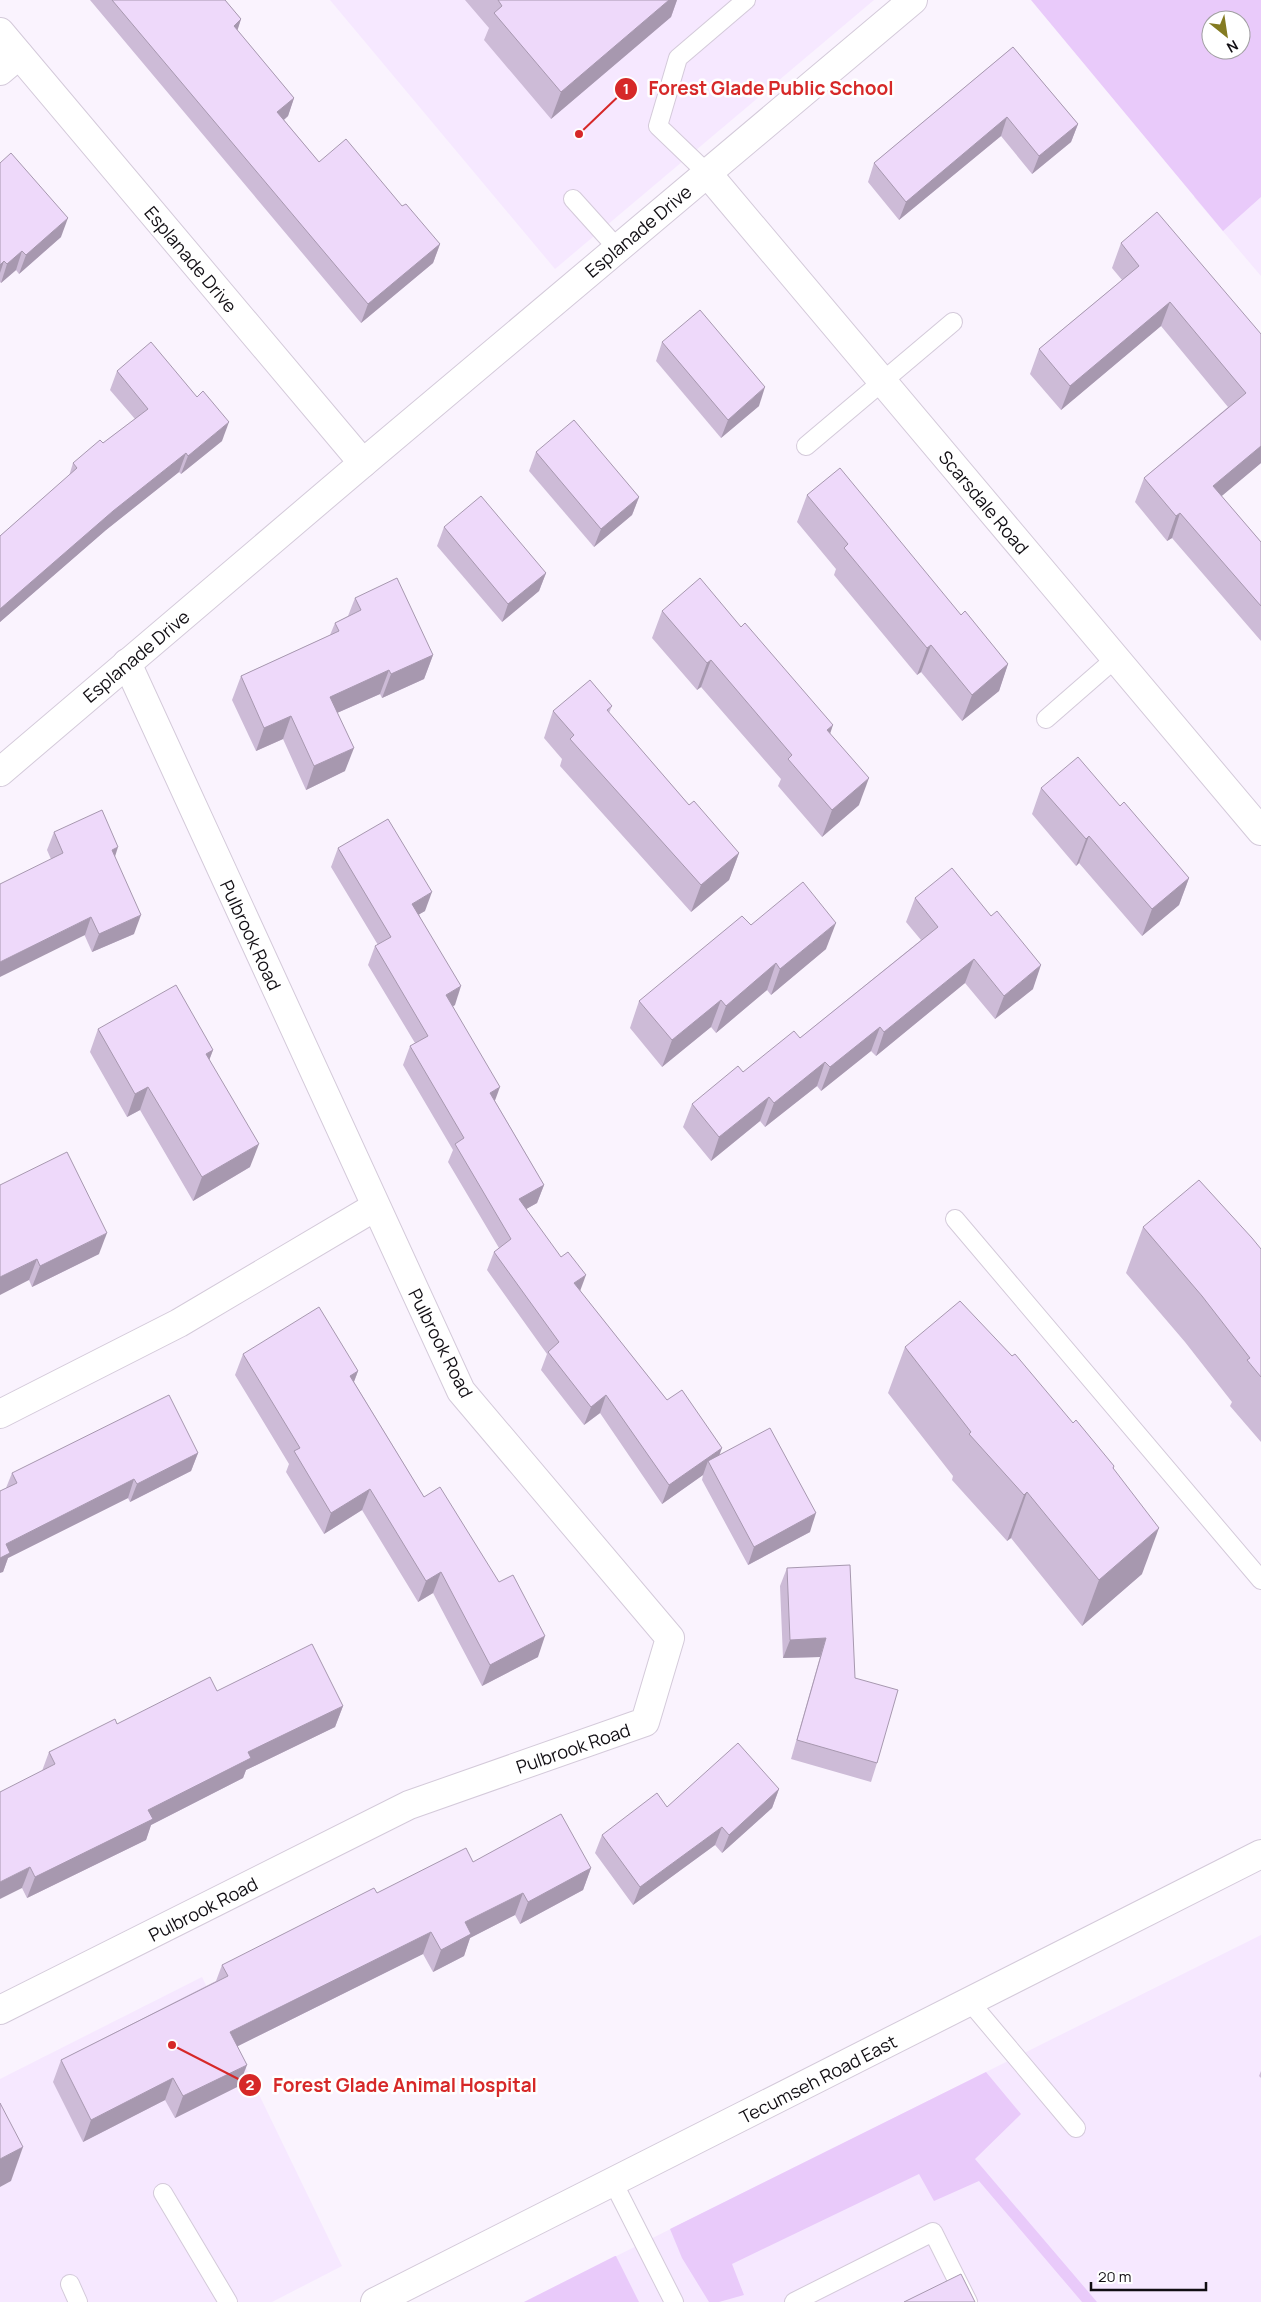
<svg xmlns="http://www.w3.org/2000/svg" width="1261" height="2302" viewBox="0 0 1261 2302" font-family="Manrope,sans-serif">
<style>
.built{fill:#f6e8ff}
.green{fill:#e9cafa;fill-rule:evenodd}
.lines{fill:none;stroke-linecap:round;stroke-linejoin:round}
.lane-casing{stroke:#d4cada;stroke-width:20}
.street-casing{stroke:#d4cada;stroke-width:30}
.secondary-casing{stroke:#d4cada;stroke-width:30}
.lane{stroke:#fff;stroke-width:18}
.street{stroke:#fff;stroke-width:28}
.secondary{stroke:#fff;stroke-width:28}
.wall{fill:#cdbbd7}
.shaded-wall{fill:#a798af}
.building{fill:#eed9fa;stroke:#a798af}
.labels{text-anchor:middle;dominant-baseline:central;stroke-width:5;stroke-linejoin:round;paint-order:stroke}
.street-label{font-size:18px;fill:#110e13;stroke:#fff}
.leader{fill:none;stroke:#d62828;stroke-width:2}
.callout-dot{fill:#d62828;stroke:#fff;stroke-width:2}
.mark-label{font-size:15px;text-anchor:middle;font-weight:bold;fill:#fff}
.callout-label{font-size:19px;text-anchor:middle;font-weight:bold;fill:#d62828;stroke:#fff;stroke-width:5;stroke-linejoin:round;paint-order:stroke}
</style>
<rect width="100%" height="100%" fill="#faf3fe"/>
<!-- built -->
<g class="built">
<path d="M330,0H874L555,269Z"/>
<path d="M1261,139V276L1194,197Z"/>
<path d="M1261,1935V2302H524L986,2072Z"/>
<path d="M202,1977L342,2266L272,2302H0V2079Z"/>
</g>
<!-- green -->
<g class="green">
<path d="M1031,0H1261V197L1223,231ZM1211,20H1241V50H1211Z"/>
<path d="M986,2072L1021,2114L975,2159L1097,2302H1082L979,2181L934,2201L919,2174L732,2264L744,2295L719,2302H709L682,2258L670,2229Z"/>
<path d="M616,2256L639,2302H524L615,2256Z"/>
</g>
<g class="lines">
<!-- lane casing -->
<g class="lane-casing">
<g id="lane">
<path d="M707,173L658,126L678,58L746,0"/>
<path d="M573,199L618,249"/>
<path d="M806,446L953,322"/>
<path d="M1046,719L1116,658"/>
<path d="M955,1219L1261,1580"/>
<path d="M970,2002L1076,2128"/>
<path d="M613,2182L674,2302"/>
<path d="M163,2193L228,2302"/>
<path d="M70,2284L78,2302"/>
<path d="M794,2302L933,2232L968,2302"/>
</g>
</g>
<!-- street casing -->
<g class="street-casing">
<g id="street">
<path d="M0,32L363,463"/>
<path d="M0,71L19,55"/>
<path d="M707,173L1261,831"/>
<path d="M0,772L363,463L913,0"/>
<path d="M0,1414L179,1323L375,1207"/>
<path d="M0,2010L409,1805L645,1722L670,1638L461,1391L127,663"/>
</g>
</g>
<!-- secondary casing -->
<g class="secondary-casing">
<path id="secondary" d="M375,2302L1261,1854"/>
</g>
<!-- lane -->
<use href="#lane" class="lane"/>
<!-- street -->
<use href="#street" class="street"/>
<!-- secondary -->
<use href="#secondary" class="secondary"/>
</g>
<!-- wall -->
<g class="wall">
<path d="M90,0H225L241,19L237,30L294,98L288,116L284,120L319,162L402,206L440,244L433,263L361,323Z"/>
<path d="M465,0H677L671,17L551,119L484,40L489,28Z"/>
<path d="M1013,47L1078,124L1071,142L1032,174L1001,136L899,220L868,182L874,163Z"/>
<path d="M0,163L61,237L19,274L16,270L1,283L0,282Z"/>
<path d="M1121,243L1261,334V463L1221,496L1261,542V641L1172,538L1167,541L1135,502L1144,478L1228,407L1161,326L1061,410L1030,374L1039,349L1122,280L1112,268Z"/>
<path d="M662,342L759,406L721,438L656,361Z"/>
<path d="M117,371L222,441L181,474L179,472L106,530L0,622V536L69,476L73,463L103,443L135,419L110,390Z"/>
<path d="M536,452L639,497L632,515L594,547L529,471Z"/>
<path d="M807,495L961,615L1008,664L999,691L962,721L921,672L917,675L834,575L836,569L797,522Z"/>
<path d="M444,527L546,573L539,591L502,622L437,546Z"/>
<path d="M355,598L433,655L424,679L382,698L380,694L337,713L345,771L306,790L283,739L256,751L232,700L241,676L330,635L335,623L348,616Z"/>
<path d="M662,611L830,733L859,805L822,837L778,786L781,779L701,687L697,690L652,638Z"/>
<path d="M612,706L609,713L689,805L739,853L729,880L691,912L560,766L562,759L544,738L553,711Z"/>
<path d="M1041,788L1120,806L1189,878L1179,905L1142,936L1079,863L1076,866L1032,814Z"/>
<path d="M54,832L134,934L92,952L47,850Z"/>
<path d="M338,848L425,911L419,914L455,1005L453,1006L495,1101L544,1185L537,1203L526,1209L580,1291L667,1400L720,1455L810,1532L748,1565L702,1480L703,1475L662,1504L600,1413L584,1425L541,1370L547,1354L487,1270L494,1252L499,1248L448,1162L453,1150L403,1065L410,1046L415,1043L368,965L375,946L378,945L331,867Z"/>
<path d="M915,898L1033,989L995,1019L965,983L876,1056L871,1051L821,1091L817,1086L765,1127L760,1121L711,1161L683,1127L692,1104L743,1072L800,1038L921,940L906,922Z"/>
<path d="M751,925L826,949L771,995L767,990L716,1033L711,1027L662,1067L630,1028L639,1001Z"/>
<path d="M98,1029L213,1050L209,1060L250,1167L193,1201L140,1110L127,1117L90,1052Z"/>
<path d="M0,1185L99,1254L32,1287L29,1280Z"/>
<path d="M1143,1227L1261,1249V1442L1230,1406L1232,1402L1185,1342L1126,1273Z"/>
<path d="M905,1347L1073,1423L1114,1466V1469L1142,1574L1082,1626L1011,1538L1007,1541L952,1480L953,1476L888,1393Z"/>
<path d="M243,1354L358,1371L354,1382L424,1497L538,1657L482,1686L433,1593L418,1602L362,1510L324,1534L286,1472L289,1464L235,1375Z"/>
<path d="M198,1453L191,1471L130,1502L128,1498L8,1558L3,1572L6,1488L12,1473Z"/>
<path d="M787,1568L855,1678L877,1763L871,1782L791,1759L820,1657L783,1658L780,1586Z"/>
<path d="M217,1691L343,1706L335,1727L246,1770L243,1778L151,1825L146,1840L27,1898L22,1888L42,1771L49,1752L117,1724Z"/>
<path d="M779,1789L772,1808L722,1853L715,1845L633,1905L595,1853L602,1835L667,1807Z"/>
<path d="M473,1862L591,1868L583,1890L520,1924L515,1915L470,1938L464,1956L433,1972L423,1954L238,2046L239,2086L175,2118L165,2100L83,2142L53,2082L61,2060L216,1981L222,1965L377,1893Z"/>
<path d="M1261,2071V2078L1259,2076Z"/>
</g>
<!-- shaded-wall -->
<g class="shaded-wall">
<path d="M669,0H677L671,17L551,119L561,92Z"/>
<path d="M241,19L235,38L234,26Z"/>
<path d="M294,98L288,116L271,131L277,112Z"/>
<path d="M1007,117L1001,136L899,220L906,202Z"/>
<path d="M1078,124L1071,142L1032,174L1039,156Z"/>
<path d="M68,218L61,237L19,274L26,255Z"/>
<path d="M440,244L433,263L361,323L368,304Z"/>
<path d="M22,251L16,270L1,283L7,264Z"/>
<path d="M4,261L0,273V265Z"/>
<path d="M1170,302L1161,326L1061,410L1070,386Z"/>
<path d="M765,387L759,406L721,438L728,420Z"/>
<path d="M229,422L222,441L181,474L188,456Z"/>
<path d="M1261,446V463L1204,511L1213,486Z"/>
<path d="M186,453L179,472L106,530L0,622V609L113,511Z"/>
<path d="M639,497L632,515L594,547L601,529Z"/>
<path d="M1180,513L1172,538L1167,541L1176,516Z"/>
<path d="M546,573L539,591L502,622L508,604Z"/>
<path d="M931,645L921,672L917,675L927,648Z"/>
<path d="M433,655L424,679L382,698L391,674Z"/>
<path d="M711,660L701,687L697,690L707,663Z"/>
<path d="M1008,664L999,691L962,721L972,695Z"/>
<path d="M389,670L380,694L321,720L330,697Z"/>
<path d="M291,716L283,739L256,751L264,728Z"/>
<path d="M833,725L824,752L827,730Z"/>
<path d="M354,748L345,771L306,790L314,766Z"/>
<path d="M869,778L859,805L822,837L832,810Z"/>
<path d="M1089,836L1079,863L1076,866L1086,839Z"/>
<path d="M118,847L112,866V850Z"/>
<path d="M739,853L729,880L691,912L701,885Z"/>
<path d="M1189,878L1179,905L1142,936L1152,909Z"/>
<path d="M432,892L425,911L406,922L412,904Z"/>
<path d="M141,915L134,934L92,952L99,934Z"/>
<path d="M91,917L85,935L0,977V962Z"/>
<path d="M836,923L826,949L771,995L780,969Z"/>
<path d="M974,959L965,983L876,1056L884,1032Z"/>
<path d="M776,963L767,990L716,1033L726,1006Z"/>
<path d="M1041,965L1033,989L995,1019L1004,996Z"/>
<path d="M461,986L455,1005L440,1014L446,995Z"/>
<path d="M721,1000L711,1027L662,1067L672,1040Z"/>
<path d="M880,1027L871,1051L821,1091L830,1067Z"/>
<path d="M213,1050L204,1074L206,1054Z"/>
<path d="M825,1062L817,1086L765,1127L774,1103Z"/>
<path d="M148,1087L140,1110L127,1117L135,1094Z"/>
<path d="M500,1087L493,1106L490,1093Z"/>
<path d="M769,1097L760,1121L711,1161L719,1137Z"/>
<path d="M259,1144L250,1167L193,1201L202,1177Z"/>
<path d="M544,1185L537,1203L512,1217L519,1199Z"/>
<path d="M107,1233L99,1254L32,1287L40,1266Z"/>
<path d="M37,1259L29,1280L0,1295V1277Z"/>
<path d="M586,1275L579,1294L574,1283Z"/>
<path d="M358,1371L350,1392V1376Z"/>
<path d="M606,1395L600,1413L584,1425L591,1407Z"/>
<path d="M722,1448L715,1467L708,1461L703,1475L662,1504L669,1485Z"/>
<path d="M198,1453L191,1471L130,1502L137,1484Z"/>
<path d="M134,1479L128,1498L8,1558L3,1572L0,1573V1558L6,1544Z"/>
<path d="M370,1489L362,1510L324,1534L331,1513Z"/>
<path d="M1027,1492L1011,1538L1007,1541L1024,1495Z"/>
<path d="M816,1513L810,1532L748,1565L754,1547Z"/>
<path d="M1159,1528L1142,1574L1082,1626L1099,1580Z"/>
<path d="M441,1572L433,1593L418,1602L426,1581Z"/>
<path d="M545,1636L538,1657L482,1686L490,1665Z"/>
<path d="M826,1638L820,1657L783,1658L790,1640Z"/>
<path d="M343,1706L335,1727L246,1770L243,1778L151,1825L146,1840L27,1898L35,1877L148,1810L248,1752Z"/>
<path d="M779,1789L772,1808L722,1853L729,1835Z"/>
<path d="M722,1827L715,1845L633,1905L640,1887Z"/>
<path d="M30,1867L22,1888L0,1899V1882Z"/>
<path d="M591,1868L583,1890L520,1924L528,1902Z"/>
<path d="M523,1893L515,1915L470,1938L464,1956L433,1972L441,1950L465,1922Z"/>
<path d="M431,1932L423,1954L222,2054L230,2032Z"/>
<path d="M247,2065L239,2086L175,2118L183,2096Z"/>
<path d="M173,2078L165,2100L83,2142L91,2120Z"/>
<path d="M23,2147L11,2181L0,2187V2159Z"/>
</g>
<!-- building -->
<g class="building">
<path d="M112,0H225L241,19L234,26L294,98L277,112L319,162L346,139L402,206L406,204L440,244L368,304Z"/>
<path d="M498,0H669L561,92L494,13L502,6Z"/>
<path d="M1013,47L1078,124L1039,156L1007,117L906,202L874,163Z"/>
<path d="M11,153L68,218L26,255L22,251L7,264L4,261L0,265V163Z"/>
<path d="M1157,212L1261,334V446L1213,486L1261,542V606L1180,513L1176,516L1144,478L1246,393L1170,302L1070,386L1039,349L1139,266L1121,243Z"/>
<path d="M700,310L765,387L728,420L662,342Z"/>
<path d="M151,342L197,397L203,391L229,422L188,456L186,453L113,511L0,609V536L77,468L73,463L100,440L103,443L148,409L117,371Z"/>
<path d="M574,420L639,497L601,529L536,452Z"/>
<path d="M840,468L961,615L965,611L1008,664L972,695L931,645L927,648L844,548L848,544L807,495Z"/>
<path d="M481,496L546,573L508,604L444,527Z"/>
<path d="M397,578L433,655L391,674L389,670L330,697L354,748L314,766L291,716L264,728L241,676L339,631L335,623L361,610L355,598Z"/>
<path d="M700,578L741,627L745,623L833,725L827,730L869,778L832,810L788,759L792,755L711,660L707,663L662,611Z"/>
<path d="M590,680L612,706L607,710L689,805L694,801L739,853L701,885L570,739L574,735L553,711Z"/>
<path d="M1078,757L1120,806L1124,802L1189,878L1152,909L1089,836L1086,839L1041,788Z"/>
<path d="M102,810L118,847L112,850L141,915L99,934L91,917L0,962V884L63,853L54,832Z"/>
<path d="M388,819L432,892L412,904L461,986L446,995L500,1087L490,1093L544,1185L519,1199L561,1257L568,1252L586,1275L574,1283L667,1400L682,1390L722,1448L669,1485L606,1395L591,1407L548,1352L559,1342L494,1252L511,1239L455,1144L464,1138L410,1046L428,1036L375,946L391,937L338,848Z"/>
<path d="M952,868L991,916L997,911L1041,965L1004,996L974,959L884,1032L880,1027L830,1067L825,1062L774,1103L769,1097L719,1137L692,1104L738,1066L743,1072L794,1031L800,1038L938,927L915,898Z"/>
<path d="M803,882L836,923L780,969L776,963L726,1006L721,1000L672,1040L639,1001L742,916L751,925Z"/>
<path d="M176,985L213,1050L206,1054L259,1144L202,1177L148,1087L135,1094L98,1029Z"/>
<path d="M67,1152L107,1233L40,1266L37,1259L0,1277V1185Z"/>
<path d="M1199,1180L1252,1238L1261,1249V1377L1247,1360L1250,1358L1202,1296L1143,1227Z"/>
<path d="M960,1301L1012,1356L1015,1354L1073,1423L1076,1420L1114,1466L1113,1468L1159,1528L1099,1580L1027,1492L1024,1495L969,1434L971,1432L905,1347Z"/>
<path d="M319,1307L358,1371L350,1376L424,1497L440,1487L499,1582L513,1575L545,1636L490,1665L441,1572L426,1581L370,1489L331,1513L294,1451L300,1448L243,1354Z"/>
<path d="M169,1395L198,1453L137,1484L134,1479L6,1544L10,1553L0,1558V1491L17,1483L12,1473Z"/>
<path d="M770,1428L816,1513L754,1547L708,1461Z"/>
<path d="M850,1565L855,1678L898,1690L877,1763L797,1740L826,1638L790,1640L787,1568Z"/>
<path d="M312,1644L343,1706L248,1752L251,1758L148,1810L153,1819L35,1877L30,1867L0,1882V1792L55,1764L49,1752L115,1719L117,1724L210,1677L217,1691Z"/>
<path d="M738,1743L779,1789L729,1835L722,1827L640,1887L602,1835L657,1793L667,1807Z"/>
<path d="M561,1814L591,1868L528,1902L523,1893L465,1922L471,1934L441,1950L431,1932L230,2032L247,2065L183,2096L173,2078L91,2120L61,2060L228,1976L222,1965L374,1888L377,1893L466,1848L473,1862Z"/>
<path d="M0,2103L23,2147L0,2159Z"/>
<path d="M961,2274L975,2302H904Z"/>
</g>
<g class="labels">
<!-- street labels -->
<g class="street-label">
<text transform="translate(638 231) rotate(-40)">Esplanade Drive</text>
<text transform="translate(191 259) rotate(50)">Esplanade Drive</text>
<text transform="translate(984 502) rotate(50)">Scarsdale Road</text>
<text transform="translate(136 656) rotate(-40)">Esplanade Drive</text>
<text transform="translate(251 935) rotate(65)">Pulbrook Road</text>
<text transform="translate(441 1343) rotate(63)">Pulbrook Road</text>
<text transform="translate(573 1748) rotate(-19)">Pulbrook Road</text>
<text transform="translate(203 1909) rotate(-27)">Pulbrook Road</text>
<text transform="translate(818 2079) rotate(-27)">Tecumseh Road East</text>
</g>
</g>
<!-- callouts -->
<path class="leader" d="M579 134L626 89M172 2045L250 2085"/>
<g class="callout-dot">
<circle cx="579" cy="134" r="5"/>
<circle cx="172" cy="2045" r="5"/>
<circle cx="626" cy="89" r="12"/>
<circle cx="250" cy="2085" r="12"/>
</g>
<g class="mark-label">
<text x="626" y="94">1</text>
<text x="250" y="2090">2</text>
</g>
<g class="callout-label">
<text x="771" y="95">Forest Glade Public School</text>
<text x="405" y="2092">Forest Glade Animal Hospital</text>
</g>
<!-- north arrow -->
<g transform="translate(1226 35) rotate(150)"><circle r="24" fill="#ffffff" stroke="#a09fa1"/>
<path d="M0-4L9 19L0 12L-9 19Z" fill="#847b21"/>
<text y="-8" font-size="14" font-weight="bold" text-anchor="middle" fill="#110e13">N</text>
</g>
<!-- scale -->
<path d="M1091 2282v8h115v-8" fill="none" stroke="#110e13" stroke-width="2.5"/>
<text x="1098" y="2282" font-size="15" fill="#110e13" stroke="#ffffff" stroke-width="4" paint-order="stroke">20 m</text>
</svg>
